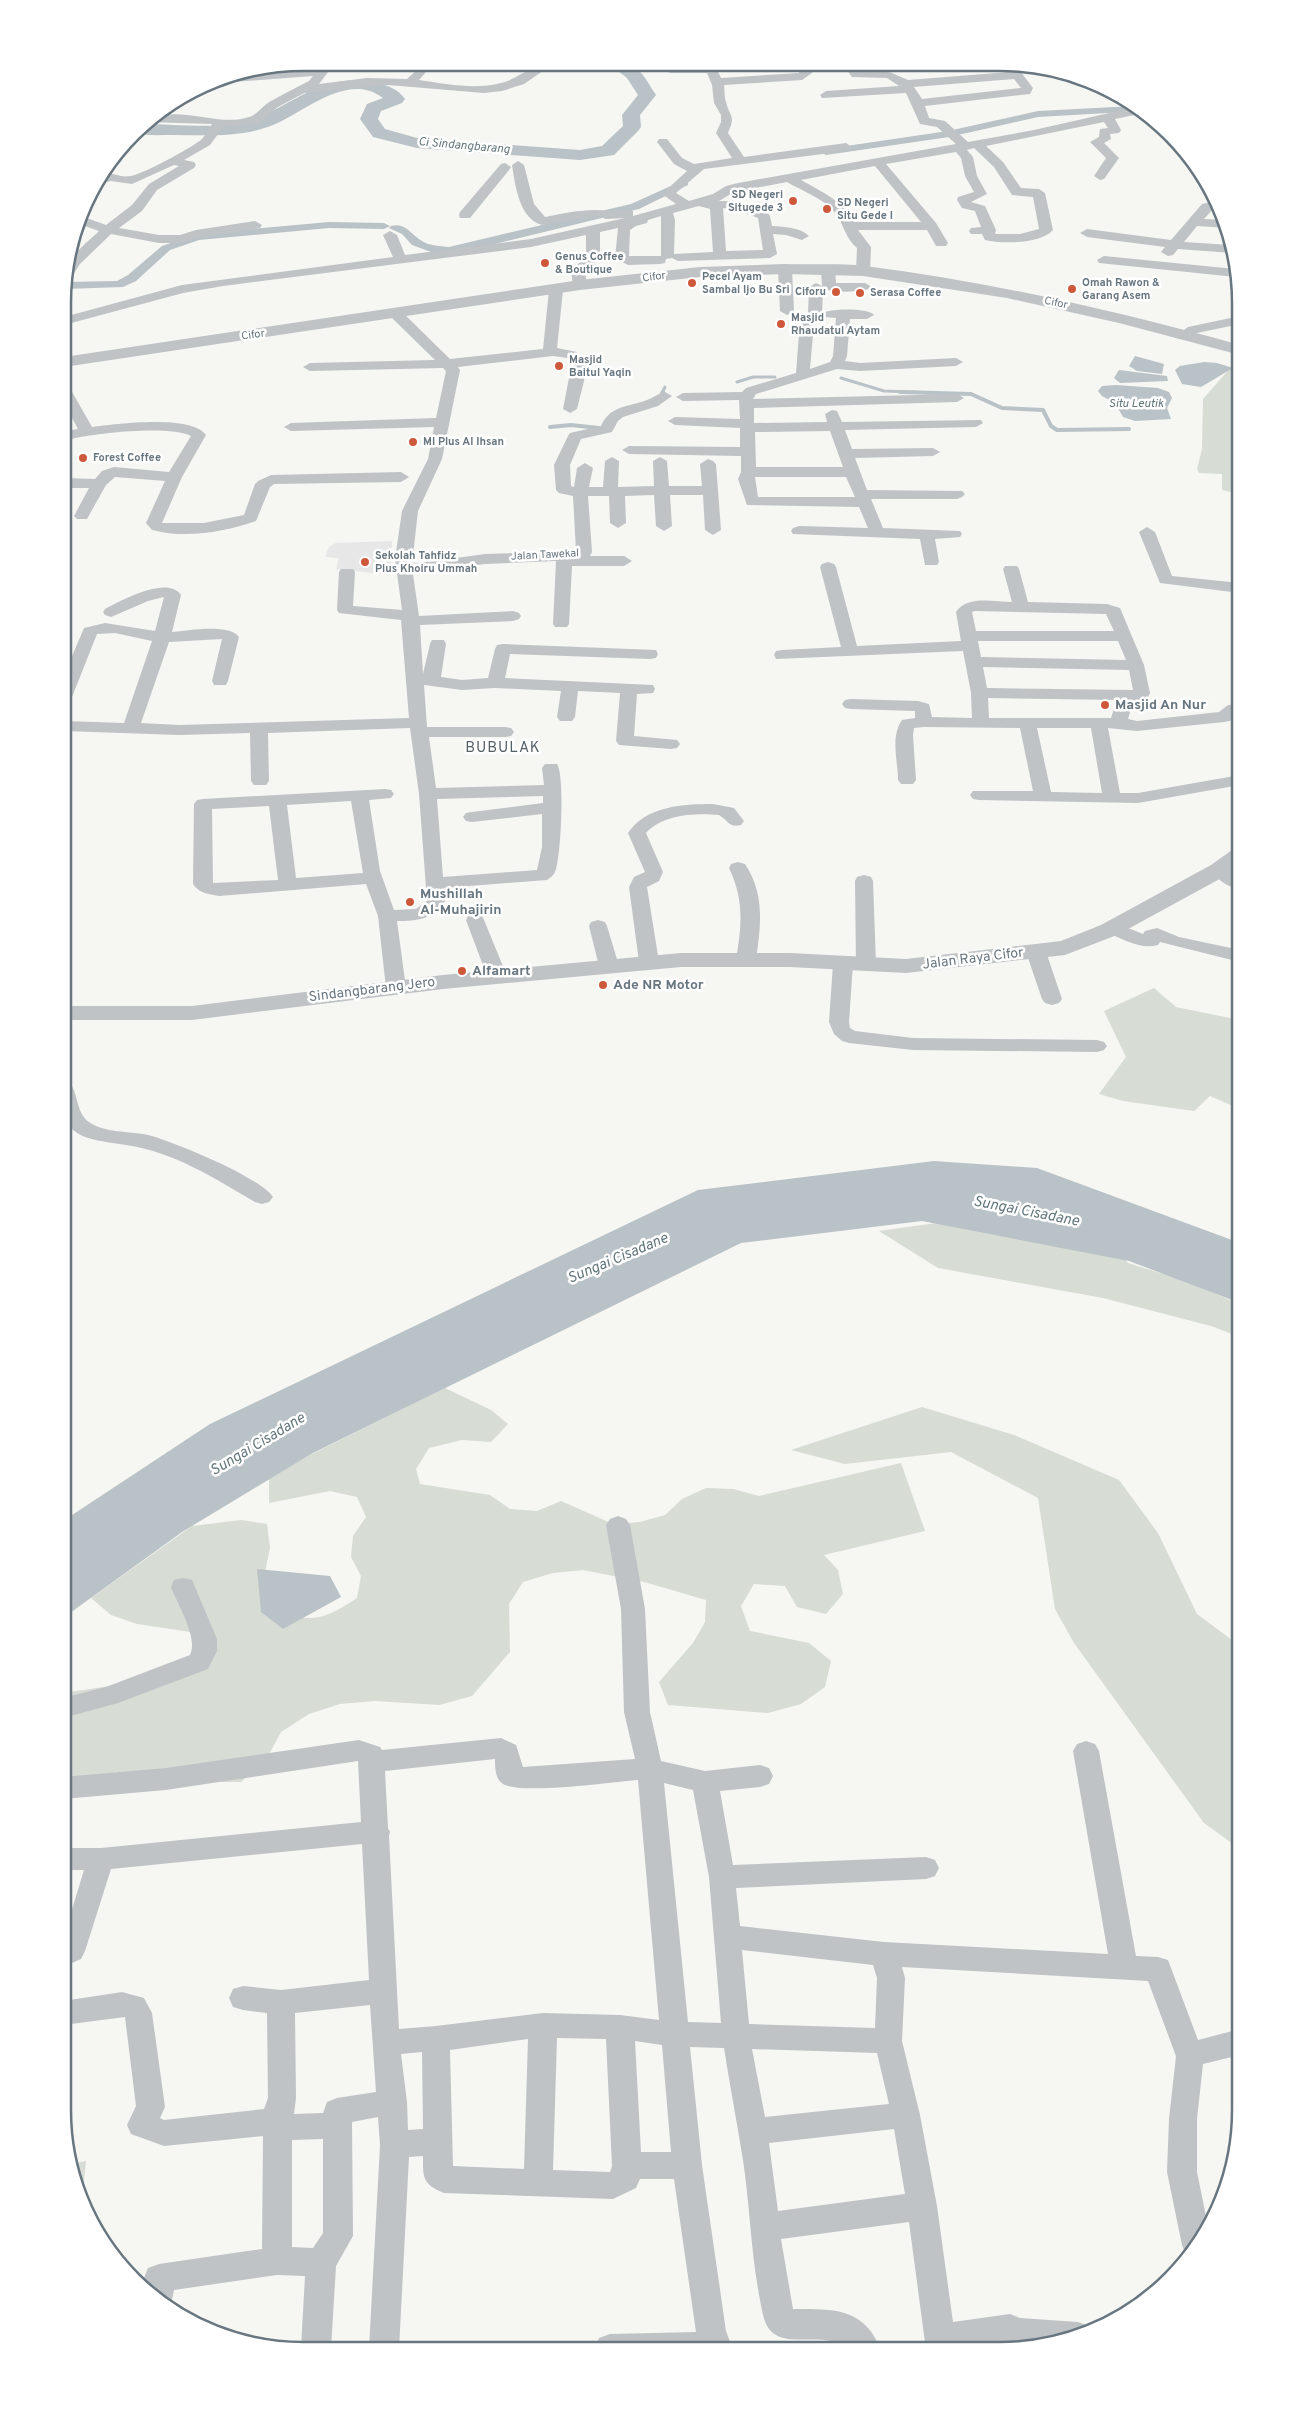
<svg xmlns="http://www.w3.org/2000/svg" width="1303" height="2413" viewBox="0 0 1303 2413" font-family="Overpass,sans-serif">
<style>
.built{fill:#e6e7e6}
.green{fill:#d7dcd4}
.water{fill:#b9c2c6}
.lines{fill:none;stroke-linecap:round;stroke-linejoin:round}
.stream-far1{stroke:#b9c2c6;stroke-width:3}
.stream{stroke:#b9c2c6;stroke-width:4}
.canal{fill:#b9c2c6;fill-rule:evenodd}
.river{fill:#b9c2c6;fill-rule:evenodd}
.minor{fill:#bfc3c6;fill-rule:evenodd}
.tertiary{fill:#bfc3c6;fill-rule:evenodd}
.poi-dot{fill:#ce593a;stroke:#fff;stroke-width:2}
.labels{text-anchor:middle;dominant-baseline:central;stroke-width:5;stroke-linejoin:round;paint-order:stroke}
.far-poi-label{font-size:11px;font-weight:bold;fill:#687680;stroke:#fff;text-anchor:start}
.far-street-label{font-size:11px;fill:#687680;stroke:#fff}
.far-water-label{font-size:12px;font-style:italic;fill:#64777d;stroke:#fff}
.poi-label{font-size:14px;font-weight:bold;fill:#687680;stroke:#fff;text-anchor:start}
.street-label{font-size:14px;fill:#687680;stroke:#fff}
.neighbourhood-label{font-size:15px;letter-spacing:1px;fill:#555f66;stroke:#fff}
.water-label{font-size:15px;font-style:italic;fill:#64777d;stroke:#fff}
.rim{fill:none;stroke:#687680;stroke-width:2.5}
</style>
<rect width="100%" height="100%" fill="#f6f6f3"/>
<!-- built -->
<path class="built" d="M392,541L391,575L336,569L339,558L325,557L329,547L336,543Z"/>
<!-- green -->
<g class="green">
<path d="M1240,357V494L1222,490V474L1199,473L1197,469L1202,449L1203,399Z"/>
<path d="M1154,988L1176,1007L1240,1020V1109L1210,1096L1194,1111L1123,1101L1099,1094L1126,1057L1104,1011Z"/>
<path d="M936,1223L1109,1237L1128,1263L1182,1280L1240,1304V1337L1211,1326L1103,1298L938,1268L879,1231Z"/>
<path d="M445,1388L491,1410L508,1424L491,1442L462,1440L429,1448L416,1469L420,1484L490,1495L510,1509L537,1511L561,1501L613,1524L640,1522L665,1515L682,1499L706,1488L733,1489L759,1496L901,1463L925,1531L824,1555L838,1570L843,1594L826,1614L797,1607L785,1586L754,1584L741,1606L750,1631L809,1643L831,1661L825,1687L801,1704L768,1713L668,1705L659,1682L693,1643L705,1622L706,1600L644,1582L583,1570L553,1573L523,1582L509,1604L510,1652L472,1696L439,1705L375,1701L340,1704L309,1714L281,1732L266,1760L241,1782H208L117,1772L83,1781L63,1797V1693L137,1682L192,1657L197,1633L137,1624L111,1615L91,1598L192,1526L241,1520L267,1524L270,1548L260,1596C300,1624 316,1626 357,1598L361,1576L351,1557L353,1536L366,1517L357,1497L330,1491L269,1503V1479L310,1455Z"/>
<path d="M922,1407L1014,1435L1119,1480L1158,1533L1197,1614L1240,1646V1849L1204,1823L1074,1643L1055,1609L1038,1498L951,1452L845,1464L791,1450Z"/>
<path d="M86,2161L82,2202L75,2187L71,2164Z"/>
</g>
<!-- water -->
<g class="water">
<path d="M1135,356L1164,364L1162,374L1137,371L1129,366Z"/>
<path d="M1204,362L1217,363L1233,368L1201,387L1182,384L1175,370L1180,366Z"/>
<path d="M1119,370L1167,376L1168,381L1120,383L1114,378Z"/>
<path d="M1116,385L1158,388L1169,392L1172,398L1167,408L1171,419L1135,421L1123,417L1115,403L1102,396L1098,391L1102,386Z"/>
<path d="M934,1161L1037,1168L1240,1243V1303L1129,1261L922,1221L741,1243L313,1453L182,1532L63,1618V1521L210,1424L698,1190Z"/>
<path d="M257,1569L330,1576L341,1597L283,1629L261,1612Z"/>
</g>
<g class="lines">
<!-- stream-far1 -->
<g class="stream-far1">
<path d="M841,378L884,391L936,393"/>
<path d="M737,382L753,377H775"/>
<path d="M662,393L665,387"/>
</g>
<!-- stream -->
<g class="stream">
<path d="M900,392L971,394L1002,408L1043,410L1051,426L1057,430L1129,429"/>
<path d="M660,397L663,392"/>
<path d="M550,427L571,425L599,428"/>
</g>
<!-- canal -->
<g class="canal">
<path d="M1134,106L1142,111L1038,117L949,137L826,155L821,152L826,149L948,131L1038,111Z"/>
<path d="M684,180L688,181V185L639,209L449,255L431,252L412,245L402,234L389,228L391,226C406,222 411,235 422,241C430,246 440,246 449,247L631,204Z"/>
<path d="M329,222L384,223L390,226L384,229L329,228L199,240L170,250L136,281L123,287L65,289V282L117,281L128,275L162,246L197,234Z"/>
</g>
<!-- river -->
<path class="river" d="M609,64C641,65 639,69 656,95L640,115L641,127L638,131L614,155L580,160L417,148L373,137L360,119L367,104L383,98C348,71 305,112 273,125C241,138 205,135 171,135C159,135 147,136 136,133L143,124C170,124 206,128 232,124C287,117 313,69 376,83C387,85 398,89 405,99L402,103L381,111L378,119L385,129L417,138L580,150L602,146L623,126L622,115L638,95L627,78Z"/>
<!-- minor -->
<g class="minor">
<path d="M323,63H335L319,84L367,78L407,79L421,66L418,63L433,64L419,80C446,84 475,90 501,83C514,81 529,66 541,69L543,71L524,84L502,91L484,93L388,85L304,93L278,107L258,123L235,127L224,126L210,145L184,160L194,162L196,165L194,168L157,190L142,211L119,228L159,235H180L196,230L255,221L262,225L260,228L198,238L181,243H159L111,234L80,264L70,279L65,280C65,257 84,246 99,231L79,224L81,216L106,225L132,205L149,184L179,166L174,165L132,184L111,181L97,184C111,165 113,179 131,176C145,173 189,149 201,140C205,136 209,129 212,124L146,122C177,102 216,128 249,117C257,115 263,105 271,101C283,94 296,88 309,81L313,76L219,83L214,80L248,74L319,69Z"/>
<path d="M660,65H715L721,78L799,73V66H811L812,73L802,80L724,85C725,90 724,97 726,102C730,118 736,115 728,133L744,157L846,143L852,147L846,151L704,169L676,193L689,201L713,194L726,186L738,183L956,144L937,127L920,124L906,93L822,98L820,95L826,91L899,86L887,78L852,77L844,66H856L859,71H887L908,80L1009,72L1005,67H1017L1033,88L1030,94L925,106L929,118L945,121L968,142L1034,130L1136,107L1144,113L1115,119L1121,130L1119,133L1110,134L1111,139L1104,143L1119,158L1104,179L1100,180L1094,176L1106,158L1090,142L1099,137L1100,129L1108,128L1104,122L986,146L1003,162L1021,188L1039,189L1045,193L1053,230C1041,244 1002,244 985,240L982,234H971L969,231L971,228L981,227L975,211L962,208L957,200L958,197L974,192L965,176L961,158L956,152L886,164L936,223L948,243L946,246H936L927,230H858L871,247L870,271L863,275L856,271L857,248C846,239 844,226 837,215C827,200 802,191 787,182L734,192L719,201C735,201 760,204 770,216L772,226C784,227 800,227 809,236L802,240L786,235L773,234L777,254L770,258L678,261L672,258L666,259L665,263L660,264L628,265L615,258L618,228L600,232V257L585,272L587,285L580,289L573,285L571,271L586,256V235L531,247L223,286L183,293L64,325V317L182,285L393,257L383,235L390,231L397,235L405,255L531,239L625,218L606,219L598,216L542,225C519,219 515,184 512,165L518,161L524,165L534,204L545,217C567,213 587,208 608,211C616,212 624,209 633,211V216L676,204L662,194L687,171L674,164L657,142L659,139H667L682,158L694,164L732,158L716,133L721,122V115L714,103L712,85L707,73H670L666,71ZM1014,79L1021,88L922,99L914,87ZM974,148L994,167L1012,195L1033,197L1039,229L1020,234H995L996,230L985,206L971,202L987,194L977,176L973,157L967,150ZM875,166L921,222H854C842,200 822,192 801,180ZM699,206L710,209L713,252L674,254L675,220L673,213ZM723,208L740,211L758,218L763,250L726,251ZM661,216V256H629L630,230L636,226L647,223L648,220Z"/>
<path d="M505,163L511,167L509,170L470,218H460L459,215L460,212L501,164Z"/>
<path d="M1215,201L1219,208L1212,210L1204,219L1225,220L1228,228L1197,226L1184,242L1231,245L1232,253L1178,249L1173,255L1168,256L1161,252L1165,247L1087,237L1080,233L1087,229L1171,240L1202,204Z"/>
<path d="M1104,256L1235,269L1236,277L1099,263L1097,260Z"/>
<path d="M785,265L792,269L794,311L787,315L780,311L778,269Z"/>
<path d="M828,266L835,270L836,283H865L872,287C866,293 829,293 823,288L822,315L814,323L810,369L830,362L833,356L836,318L824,317L822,314C828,308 868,308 874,315L867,319H850L847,356L845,361L860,363L956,358L963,362L956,366L860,371L837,369L756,394L753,399L957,394L964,398L957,402L754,408V423L827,422L825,414L832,410L837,411L842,422L981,420L983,423L976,427L845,430L852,449L933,448L940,452L933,456L855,458L867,490L962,491L965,494L962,497L957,499H871L883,528L960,531L962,534L960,537L935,539L939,562L937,565H925L920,539L793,534L791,531L793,528L799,526L868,528L859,507L747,505L738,479L741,472V456L629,454L622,450L629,446L740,447V428L675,425L668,421L675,417L740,419L739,400L683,401L676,397L683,393L742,392L746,388L796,373L800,321L808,314L809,287L816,283L822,286L821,270ZM830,431L843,467H756L755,432ZM755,477H846L855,497H758Z"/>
<path d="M556,286L563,290L557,348L577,352L586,361L584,381L577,409L570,413L563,409L572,362L567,358L553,356L458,367L460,370L442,459L418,511L412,564L485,554L576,551L573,496L559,493L556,490L554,465L568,436L570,433L601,426C610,405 629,407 647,400C654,398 658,393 665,392L672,396L658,406L623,417L618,421L612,432L581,439L570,465L571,486L574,487L577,468L585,463L593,468L589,487H603L605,461L612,457L619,461L618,487L654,486L653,461L660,457L667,461L669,486H702L700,464L708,459L713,461L716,464L721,530L713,535L705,530L703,495H670L672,526L664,531L656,526L654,495L625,496L626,523L618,528L610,523L609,496H588L592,552L590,556H624L632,561L624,566H572L569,624L567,627H555L553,624L556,561L485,564L413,574L419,616L513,611L519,613L521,616L519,619L513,621L420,625L423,674L430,644L432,640H444L446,644L441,677L462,680L488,678L495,649L497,645L503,644L656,650L658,654L656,658L650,659L510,654L505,678L653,685L655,689L653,693L637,694L634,736L677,740L680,744L677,748L671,749L619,745L616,741L620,693L578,691L575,717L572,721H560L557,717L561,691L495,688L462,690L424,685L427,727H505L511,728L514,732L511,736L505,737H429L436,788L544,785L542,768L545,764H557C565,775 561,859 555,872C553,876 550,878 547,880L444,888L445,901C435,919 417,921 397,921L406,988L403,992L396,994L389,992L386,988L378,916L366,884L219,896C208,894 199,893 193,884L194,804L197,800L203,799L385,789L391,790L394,794L391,798L369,800L380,871L394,910L416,909L427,901L419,794L410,728L268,733L269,781L266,785H254L251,781L250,733L179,735L64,731V721L124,723L152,641L115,633L97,634L72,697L70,701L64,702V675L84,628L105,623L155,631L164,597L148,601L111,617L105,615L103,612L105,609C121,601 167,575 181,595L172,632C187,631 229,623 239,637L228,681L226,685H214L212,681L222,639L169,642L141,723L179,725L409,718L401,620L339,613L337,610L339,572L341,569H353L355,572L353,606L402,610L395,559L402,511L428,459L434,427L291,431L284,427L291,423L436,418L446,371L443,368L310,371L303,367L310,363L435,360L391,317L389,314L391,311H401L450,359L543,349L549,290ZM543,796V803L472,812L466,813L463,817L466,821L472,822L542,814V847L537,870L443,877L437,799ZM351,801L363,873L296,878L287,805ZM269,806L278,880L213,883L212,809Z"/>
<path d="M1240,316V324L1197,333L1184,339L1177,335L1188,327Z"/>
<path d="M64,386L71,390L92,427C115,424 191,414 206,435L182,477L162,523H204L244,515L255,484L258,481L271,475L401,472L409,477L401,482L274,484L270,487L256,521C224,532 186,539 152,530L146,523L165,481L115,477L106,485L87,519H77L74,516L89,488H64V478L95,479L102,471L114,467L169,472L191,436C170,425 99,433 75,438C71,439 69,441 64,442V431L78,429L64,403Z"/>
<path d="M1147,527L1155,532L1172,576L1240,583V593L1160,583L1139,532Z"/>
<path d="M828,562L834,564L836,567L857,646L961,641L956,612C967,595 994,602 1012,602L1003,569L1005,566H1017L1019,569L1028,602L1107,604L1120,608L1144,665L1150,693L1148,697L1133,702L1128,719L1137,721L1219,712C1227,707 1226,703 1237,705L1240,712L1230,721L1224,722L1137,731L1108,728L1120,793H1138L1240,775V785L1138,803L979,800L973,799L970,795L973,791H1033L1020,728L924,727L914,728L913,735L916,780L913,784H901L898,780C898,761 890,737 902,720L915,718V711L851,709L845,708L842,704L845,700L851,699L918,701L929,704L932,717L972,718L971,693L963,651L776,659L774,655L776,651L782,650L841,647L820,567L822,564ZM975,611L1106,614L1114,631H976L972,612ZM978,641H1118L1126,660L981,657ZM983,667L1129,670L1133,690L987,688ZM988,698L1117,700L1111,718H989ZM1037,728H1091L1102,793L1051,792Z"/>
<path d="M713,804L734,808L744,821L741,825C729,828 729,821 719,815C696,813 663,814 646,833L663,872L659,881L647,887L659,962L656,966L649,968L642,966L639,962L629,887L634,877L645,872L628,833C646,806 683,804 713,804Z"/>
<path d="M738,862L745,864C765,894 761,926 756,959L753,963L746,965L739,963L736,959C742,926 744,899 729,868L731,864Z"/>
<path d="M1219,864L1226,866L1240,877V890C1230,888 1216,879 1210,870L1212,866Z"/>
<path d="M864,875L871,877L873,881L876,965L873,969L866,971L859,969L856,965L855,881L857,877Z"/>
<path d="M475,914L482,916L484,920L507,976L504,980L497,982L490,980L487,976L466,920L468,916Z"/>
<path d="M598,920L605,922L607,926L619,966L616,970L609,972L602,970L599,966L589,926L591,922Z"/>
<path d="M1113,922L1143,934L1145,931L1157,928L1179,937L1240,950V962L1160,942L1158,945C1140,950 1123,939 1106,932L1104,928L1106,924Z"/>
<path d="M1036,946L1043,948L1046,952L1062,999L1059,1003L1052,1005L1045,1003L1042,999L1026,952L1029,948Z"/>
<path d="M843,958L850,960L853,964L849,1022L850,1028L855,1031L913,1038L1097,1040L1104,1042L1107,1046L1104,1050L1097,1052L913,1050L849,1043L842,1041L834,1034L829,1022L833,964L836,960Z"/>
<path d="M64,1083L71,1084C78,1096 77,1114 89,1122C104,1133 129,1131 148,1135C172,1141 260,1177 273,1197L269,1202L262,1204L255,1202C214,1178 174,1152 126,1145C110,1142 84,1141 72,1129C60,1118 62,1097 64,1083Z"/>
<path d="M618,1516L626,1519L630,1525L645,1609L650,1712L661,1761L705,1771L760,1765L769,1768L773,1776L769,1784L760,1787L720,1791L733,1865L926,1857L935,1860L939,1868L935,1876L926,1879L736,1888L740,1926L884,1942L1108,1954L1073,1751L1077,1744L1086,1741L1095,1744L1099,1751L1136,1956L1158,1957L1168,1960L1198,2040L1240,2029V2055L1203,2064L1197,2119V2172L1208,2226L1191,2256L1186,2255L1182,2245L1167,2172L1169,2119L1176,2056L1148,1981L902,1967L905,1978L902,2041L920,2115L937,2206L953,2322L1010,2314L1020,2318L1078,2322L1089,2326L1091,2331L1077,2338L1009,2349L1007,2344L965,2350H926L909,2222L781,2239L793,2309C833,2309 864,2307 881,2350H849C826,2328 786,2351 769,2329C763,2321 762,2309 760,2300C751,2254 750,2207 743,2160C737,2123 730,2086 724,2048L690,2047L702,2165L726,2331L733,2350L595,2349L599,2338L610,2334L696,2332L674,2179H640L636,2188L613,2199L444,2193C422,2184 423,2177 423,2156L409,2157L399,2349H369L380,2145L378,2117L352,2122L353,2236L336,2266L331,2349L301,2348L305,2276L277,2275L174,2290L170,2309L157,2301L143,2287L144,2278L148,2268L159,2264L262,2249L263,2136L164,2146L131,2134L127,2125L136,2106L125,2017L63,2025V2001L122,1992L144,1998L152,2013L165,2107L160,2118L164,2120L264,2109L268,2098L267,2013L243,2010L233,2007L229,1998L233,1989L243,1986L281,1990L369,1980L362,1844L111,1869L85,1951L81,1959L63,1967V1939L84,1870H63V1848H101L361,1822L358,1761L166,1790L63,1799V1777L166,1768L359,1740L380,1747L382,1750L501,1738L516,1745L523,1767L635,1759L624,1712L621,1609L606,1525L610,1519ZM495,1759C495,1767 495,1779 503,1784C523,1795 611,1782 638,1780L659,2020L620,2015L543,2013L436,2026L399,2029L389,1836L390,1832L388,1828L385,1771ZM664,1783L693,1790L709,1877L721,2023L688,2022ZM742,1950L873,1965L877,1978L875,2028L749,2024ZM370,2005L376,2092L337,2098L327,2102L323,2113L294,2114L296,2098L295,2013ZM557,2038L606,2039L612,2166L610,2172L553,2170ZM528,2039L524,2169L453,2166L450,2050ZM635,2041L662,2045L671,2152H641ZM752,2049L877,2053L889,2104L765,2117ZM422,2052L423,2129L408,2130L407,2102L401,2054ZM894,2129L905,2194L778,2211L769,2143ZM323,2139V2233L313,2248L292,2247V2140Z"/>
<path d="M183,1578L192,1580L217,1639V1651L208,1669L118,1703L63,1718V1698L106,1687L190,1655C199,1639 177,1603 171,1587L174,1580Z"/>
</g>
<!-- tertiary -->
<g class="tertiary">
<path d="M785,264C811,265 839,263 865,266C992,282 1117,311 1240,345V355L1119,323L1007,298L863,276L785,274L700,277L580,290L64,367V357L580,280L700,267Z"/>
<path d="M1240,848V865L1227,875L1117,935L1065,955L906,973L790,967H681L443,989L192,1020H64V1006H192L443,975L681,953H790L906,959L1061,941L1101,925L1211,865L1232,850Z"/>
</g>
</g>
<!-- markers -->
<g class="poi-dot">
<circle cx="793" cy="201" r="5"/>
<circle cx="827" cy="209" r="5"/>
<circle cx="545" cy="263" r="5"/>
<circle cx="692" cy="283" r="5"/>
<circle cx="1072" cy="289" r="5"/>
<circle cx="836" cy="292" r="5"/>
<circle cx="860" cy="293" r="5"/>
<circle cx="781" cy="324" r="5"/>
<circle cx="559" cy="366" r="5"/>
<circle cx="413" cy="442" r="5"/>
<circle cx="83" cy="458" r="5"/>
<circle cx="365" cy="562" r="5"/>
<circle cx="1105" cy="705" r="5"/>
<circle cx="410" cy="902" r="5"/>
<circle cx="462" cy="971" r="5"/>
<circle cx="603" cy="985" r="5"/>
</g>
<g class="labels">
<!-- far-poi labels -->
<g class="far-poi-label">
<text x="783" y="195" text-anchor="end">SD Negeri<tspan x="783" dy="13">Situgede 3</tspan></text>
<text x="837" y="203">SD Negeri<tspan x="837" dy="13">Situ Gede I</tspan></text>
<text x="555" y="257">Genus Coffee<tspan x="555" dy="13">&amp; Boutique</tspan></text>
<text x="702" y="277">Pecel Ayam<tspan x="702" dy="13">Sambal Ijo Bu Sri</tspan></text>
<text x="1082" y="283">Omah Rawon &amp;<tspan x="1082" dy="13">Garang Asem</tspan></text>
<text x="826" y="292" text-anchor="end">Ciforu</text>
<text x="870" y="293">Serasa Coffee</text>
<text x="791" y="318">Masjid<tspan x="791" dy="13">Rhaudatul Aytam</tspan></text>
<text x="569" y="360">Masjid<tspan x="569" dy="13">Baitul Yaqin</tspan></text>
<text x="423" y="442">MI Plus Al Ihsan</text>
<text x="93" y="458">Forest Coffee</text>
<text x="375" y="556">Sekolah Tahfidz<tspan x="375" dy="13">Plus Khoiru Ummah</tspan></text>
</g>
<!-- far-street labels -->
<g class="far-street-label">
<text transform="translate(654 277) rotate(-7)">Cifor</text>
<text transform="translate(1056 303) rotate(12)">Cifor</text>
<text transform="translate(253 335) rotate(-8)">Cifor</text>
<text transform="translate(545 555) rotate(-3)">Jalan Tawekal</text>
</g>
<!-- far-water labels -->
<g class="far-water-label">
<text transform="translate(464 146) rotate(5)">Ci Sindangbarang</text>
<text x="1136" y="404">Situ Leutik</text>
</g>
<!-- poi labels -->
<g class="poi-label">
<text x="1115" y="705">Masjid An Nur</text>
<text x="420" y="894">Mushillah<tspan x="420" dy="16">Al-Muhajirin</tspan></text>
<text x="472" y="971">Alfamart</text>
<text x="613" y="985">Ade NR Motor</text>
</g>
<!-- street labels -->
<g class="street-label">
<text transform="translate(973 959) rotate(-7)">Jalan Raya Cifor</text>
<text transform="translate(372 990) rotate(-7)">Sindangbarang Jero</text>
</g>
<!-- neighbourhood labels -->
<g class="neighbourhood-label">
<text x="503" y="748">BUBULAK</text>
</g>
<!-- water labels -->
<g class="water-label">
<text transform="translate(1026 1212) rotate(11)">Sungai Cisadane</text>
<text transform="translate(618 1259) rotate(-23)">Sungai Cisadane</text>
<text transform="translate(258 1445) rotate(-31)">Sungai Cisadane</text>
</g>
</g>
<!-- crop -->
<path d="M0 0H1303V2413H0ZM303 71H1000A232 232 0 0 1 1232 303V2110A232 232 0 0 1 1000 2342H303A232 232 0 0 1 71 2110V303A232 232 0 0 1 303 71Z" fill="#fff" fill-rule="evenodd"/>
<path class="rim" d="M303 71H1000A232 232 0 0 1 1232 303V2110A232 232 0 0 1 1000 2342H303A232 232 0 0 1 71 2110V303A232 232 0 0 1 303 71Z"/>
</svg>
